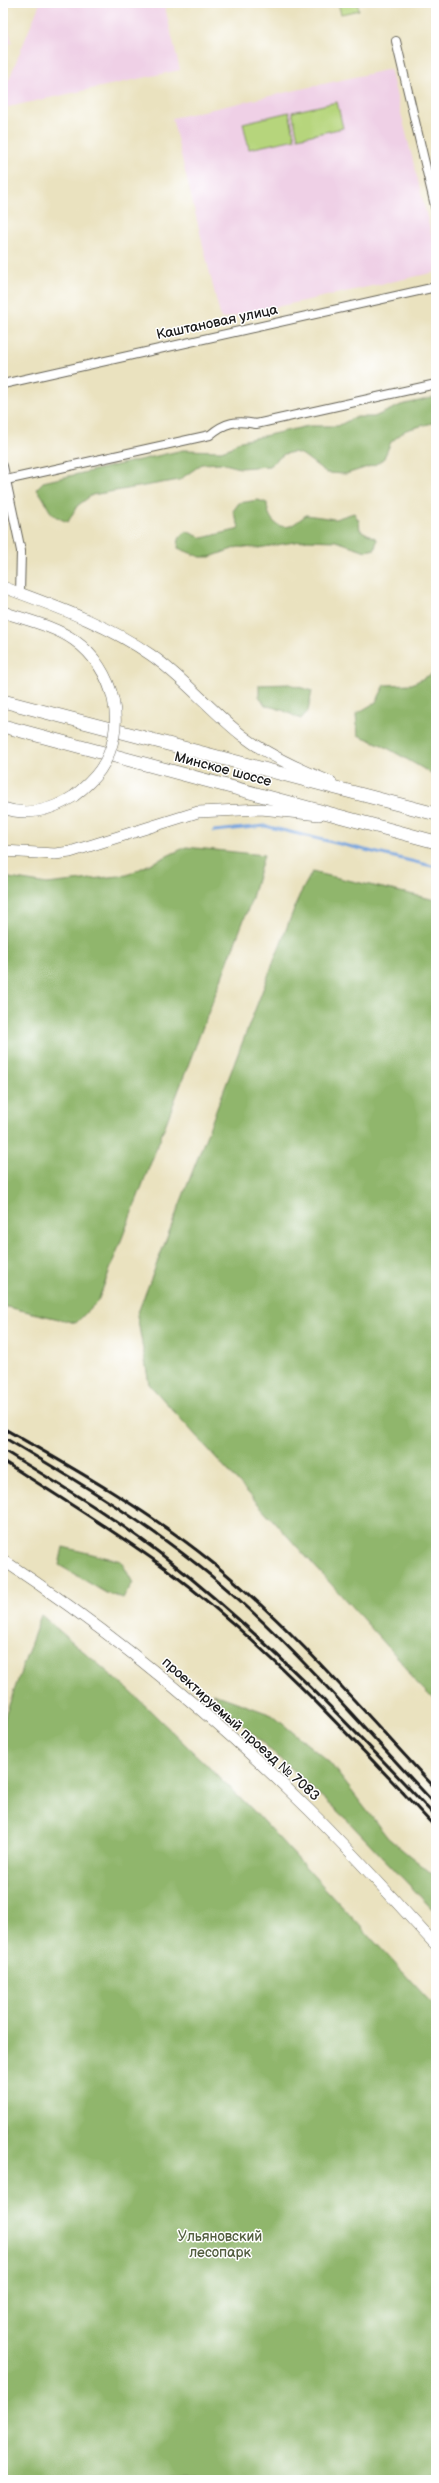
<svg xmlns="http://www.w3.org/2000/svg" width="439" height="2483" viewBox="0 0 439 2483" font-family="'Balsamiq Sans',sans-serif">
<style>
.built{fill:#efd0e6}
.green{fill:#b6d57c;stroke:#69784c}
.forest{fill:#90b66c;stroke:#566944}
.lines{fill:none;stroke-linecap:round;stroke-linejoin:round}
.stream{stroke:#74a3dd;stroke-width:3}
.minor-casing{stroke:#646155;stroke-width:10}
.secondary-casing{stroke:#646155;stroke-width:12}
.trunk-casing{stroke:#646155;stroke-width:14}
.minor{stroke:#fff;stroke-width:8}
.secondary{stroke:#fff;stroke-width:11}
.trunk{stroke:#fff;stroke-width:13}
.rail{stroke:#1c1c1c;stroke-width:3}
.secondary-bridge-casing{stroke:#646155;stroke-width:12;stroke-linecap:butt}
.secondary-bridge{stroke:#fff;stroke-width:11}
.labels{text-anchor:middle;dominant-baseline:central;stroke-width:3;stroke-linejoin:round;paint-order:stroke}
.street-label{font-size:14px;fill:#1c1c1c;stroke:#fff}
.park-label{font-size:14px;fill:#525d3e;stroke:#fff}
</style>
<rect width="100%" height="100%" fill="#fff"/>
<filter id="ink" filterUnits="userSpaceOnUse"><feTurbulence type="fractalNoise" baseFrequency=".025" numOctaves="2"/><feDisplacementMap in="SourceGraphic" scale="8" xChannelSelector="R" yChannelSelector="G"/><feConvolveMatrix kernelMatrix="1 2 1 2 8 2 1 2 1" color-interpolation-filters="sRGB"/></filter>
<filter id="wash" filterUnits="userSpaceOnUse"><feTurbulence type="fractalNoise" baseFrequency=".012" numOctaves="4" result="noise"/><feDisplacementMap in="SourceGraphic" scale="16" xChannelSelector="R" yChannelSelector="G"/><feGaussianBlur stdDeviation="0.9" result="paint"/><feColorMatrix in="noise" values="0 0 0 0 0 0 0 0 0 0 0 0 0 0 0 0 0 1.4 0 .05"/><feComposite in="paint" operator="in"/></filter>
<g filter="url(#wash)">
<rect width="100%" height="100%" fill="#eae2bf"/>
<!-- built -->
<g class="built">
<path d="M40,3H164L180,70L3,108V94Z"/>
<path d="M3,5L12,43L3,45Z"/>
<path d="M390,69L436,253V272L221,319L172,118Z"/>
</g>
<!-- green -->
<g class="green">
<path d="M338,3H357L359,10L341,14Z"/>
<path d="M337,102L343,128L298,138L292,112Z"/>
<path d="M289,112L295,139L249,149L243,123Z"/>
</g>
<!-- forest -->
<g class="forest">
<path d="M436,397V422L406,430L391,442L383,460L374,465L346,474L327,473L303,455L294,452L284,454L269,466L240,468L221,463L202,464L179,480L92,495L77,506L68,522C42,513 52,505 36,489L43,482L183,450L221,451L230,448L237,442L308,426H338L355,417H374L401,405Z"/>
<path d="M258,500L267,503C267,515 275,530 290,526C295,524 302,518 306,515L335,519L354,513L359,521L360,530L377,539L375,549L366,551L336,541L307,540L258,548L238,547L210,557H200L178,548L179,538L186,531L202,538L240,529L233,511L239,503Z"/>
<path d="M436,672V776L382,745L358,735L356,714L376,702L385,685L412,684Z"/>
<path d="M289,684L312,691L308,711L301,719L282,710L265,705L259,696V685Z"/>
<path d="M186,847L264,855L251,901L98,1301L76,1323L3,1306V877L47,884L127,875Z"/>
<path d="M312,872L436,900V1702L411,1677L401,1661L149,1384L137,1315L299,896Z"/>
<path d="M63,1547L121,1561L133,1583L123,1598L106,1593L59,1565Z"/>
<path d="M41,1615L131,1692L250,1807L436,2008V2480H3V1722Z"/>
<path d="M212,1693L272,1715L330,1763L388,1838L436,1877V1913L347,1820L232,1715Z"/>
</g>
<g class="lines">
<!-- stream -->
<path class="stream" d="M214,831L265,826L436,867"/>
</g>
</g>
<g filter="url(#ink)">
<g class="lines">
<!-- minor casing -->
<g class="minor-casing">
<g id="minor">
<path d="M396,41L436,210"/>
<path d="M3,384L436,287"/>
<path d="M3,466L21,551L20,594"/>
<path d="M6,480L210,435C225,422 237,420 256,424L436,384"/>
</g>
</g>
<!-- secondary casing -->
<g class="secondary-casing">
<g id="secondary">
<path d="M3,587C54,606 107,624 151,655C184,678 211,711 243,736C269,756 301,770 331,782"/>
<path d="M3,808C29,817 52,810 74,796"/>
<path d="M3,851L55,854L70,852L198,812L261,809L319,815"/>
<path d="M3,1560C110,1631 209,1712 301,1802C348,1847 391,1897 436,1945"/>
</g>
</g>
<!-- trunk casing -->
<g class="trunk-casing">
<g id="trunk">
<path d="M3,701L436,814"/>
<path d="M3,726L436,842"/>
</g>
</g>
<!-- minor -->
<use href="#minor" class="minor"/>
<!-- secondary -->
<use href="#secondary" class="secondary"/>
<!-- trunk -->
<use href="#trunk" class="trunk"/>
<!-- rail -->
<g class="rail">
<path d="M3,1428C75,1469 149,1511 213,1563C295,1630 364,1712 436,1789"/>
<path d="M3,1437C88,1487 173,1539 246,1606C313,1668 373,1738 436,1805"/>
<path d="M3,1450C60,1485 119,1520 171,1562C267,1639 352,1727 436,1817"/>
<path d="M3,1461C58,1496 113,1530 165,1568C265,1643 350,1736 436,1828"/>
</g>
<!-- secondary-bridge casing -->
<g class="secondary-bridge-casing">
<path id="secondary-bridge" d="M3,612C26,620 54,626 74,640C115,669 129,728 100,770C93,780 84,788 74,796"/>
</g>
<!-- secondary-bridge -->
<use href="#secondary-bridge" class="secondary-bridge"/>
</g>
</g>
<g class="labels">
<!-- street labels -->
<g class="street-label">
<text transform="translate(217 322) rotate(-12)">Каштановая улица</text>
<text transform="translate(223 769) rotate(15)">Минское шоссе</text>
<text transform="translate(241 1729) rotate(42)">проектируемый проезд № 7083</text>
</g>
<!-- park labels -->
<g class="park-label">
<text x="220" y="2236">Ульяновский<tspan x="220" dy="16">лесопарк</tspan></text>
</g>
</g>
<!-- margin -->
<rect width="439" height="2483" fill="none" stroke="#fff" stroke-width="16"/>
</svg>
